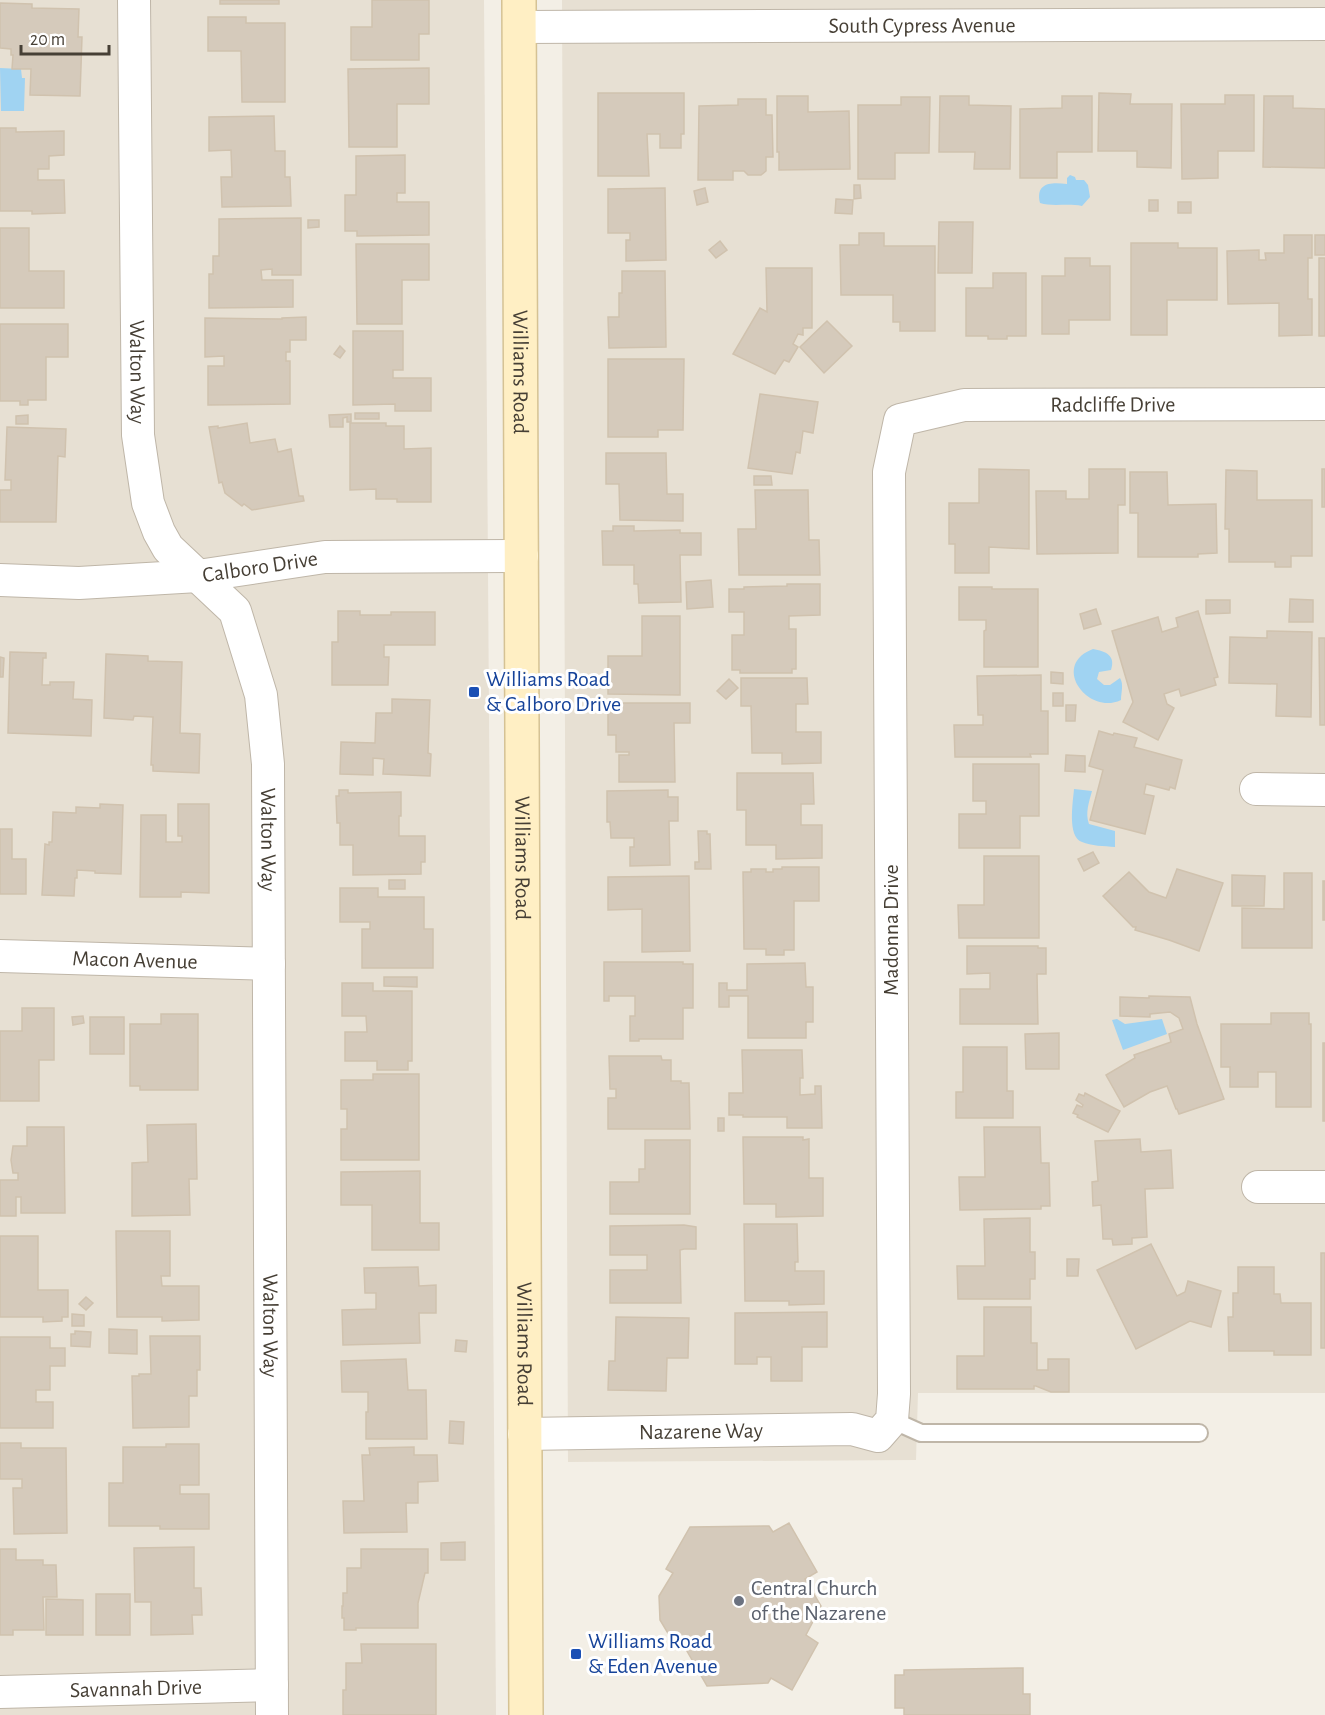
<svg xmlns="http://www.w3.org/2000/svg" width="1325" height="1715" viewBox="0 0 1325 1715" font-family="'Alegreya Sans',sans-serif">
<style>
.residential{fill:#e7e0d3}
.water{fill:#a0d3f2}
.building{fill:#d5cabb;stroke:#d0c2ae;stroke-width:1.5}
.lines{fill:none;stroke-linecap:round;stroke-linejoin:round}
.lane-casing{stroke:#bfb6a8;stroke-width:20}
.street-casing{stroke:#bfb6a8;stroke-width:34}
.secondary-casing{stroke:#d5c294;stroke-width:36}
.lane{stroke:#fff;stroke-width:16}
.street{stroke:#fff;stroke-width:32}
.secondary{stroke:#ffefc4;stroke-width:33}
.transit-dot{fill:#1a4fb4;stroke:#fff;stroke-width:2}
.worship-dot{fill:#6b7280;stroke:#fff;stroke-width:2}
.labels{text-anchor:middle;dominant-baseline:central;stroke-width:6;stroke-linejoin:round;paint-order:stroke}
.street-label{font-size:22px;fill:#463f35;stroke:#fff}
.transit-label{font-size:22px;fill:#164399;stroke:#fff;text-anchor:start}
.worship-label{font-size:22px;fill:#5b616d;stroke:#fff;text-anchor:start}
</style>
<rect width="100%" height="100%" fill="#f3efe6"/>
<!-- residential -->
<g class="residential">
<path d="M0,0H484L496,1715H0Z"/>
<path d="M562,0H1325V1393H918L916,1460L568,1462Z"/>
</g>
<!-- water -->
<g class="water">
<path d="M0,68L21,69L22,78H25L24,111H1Z"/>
<path d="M1070,175L1075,177L1076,180H1084L1088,185L1090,197L1082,206C1068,203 1052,207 1040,203C1035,182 1052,182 1067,184V178Z"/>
<path d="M1093,649C1106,651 1116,656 1111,670L1099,672L1097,679L1104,685H1110L1120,678C1124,684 1121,693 1121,700C1088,716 1050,665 1093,649Z"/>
<path d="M1074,789L1092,791C1089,802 1085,813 1089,824L1115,831V847C1104,846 1091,846 1082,842C1067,837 1073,802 1074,789Z"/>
<path d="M1117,1019L1125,1024L1162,1019L1167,1034L1123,1050L1112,1020Z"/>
</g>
<!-- building -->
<g class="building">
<rect x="220" y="0" width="59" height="4"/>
<path d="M372,0H429V34H419V60H351V27H372Z"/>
<path d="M0,3L32,4V8L79,9L78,37H82L80,96L30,95L31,69H12L13,55H11V49L0,48Z"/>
<path d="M208,17H246V23H285V102H242L241,51H208Z"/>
<path d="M429,68V104H397V147H349L348,69Z"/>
<path d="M598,93H684V134H681V148H660V134H647L649,176H598Z"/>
<path d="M1099,93L1131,94L1130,104H1172L1171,168L1137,167V151H1098Z"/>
<path d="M1225,95H1254V151H1218V178L1182,179L1181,104H1225Z"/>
<path d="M777,96H808V112L849,111L850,169L779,170V152H777Z"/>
<path d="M940,96H969V105L1011,106L1010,169H974L975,152H939Z"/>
<path d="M1062,96H1092V152H1057V178H1020V109L1062,108Z"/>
<path d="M1264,96H1293V108L1325,109V168L1263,167Z"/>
<path d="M901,97H930L929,153H895V179H858V105H901Z"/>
<path d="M738,99H766V115H772L773,157H766V171L761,175H748L744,171H733V180H698L699,106L738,105Z"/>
<path d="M274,116L275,151H285V177H290L291,206L222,207L221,177H232L231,150L209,151V117Z"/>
<path d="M0,128H16V132L64,131V155L49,156V169H38V180H64L65,213L32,214V211H0Z"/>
<path d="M405,155V193H397V202H429V235L357,236V231H345V195H356V156Z"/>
<path d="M854,185H860L861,198L854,199Z"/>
<path d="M665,188L666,260L626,261V240H630V233H608V189Z"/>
<path d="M705,188L708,202L697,205L694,191Z"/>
<path d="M836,199L853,200L852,214L835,213Z"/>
<rect x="1149" y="200" width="9" height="11"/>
<rect x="1178" y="202" width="13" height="11"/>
<path d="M301,218V275H272V269L261,270L262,280H293V307L209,308V274H213V256H219V219Z"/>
<path d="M308,220H319V227L308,228Z"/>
<path d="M939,222H973L972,273H938Z"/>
<path d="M0,228H29V271H64V308H0Z"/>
<path d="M859,233H884V246H935V331H900V322H893V295H841L840,245H859Z"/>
<path d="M1284,235H1312V258H1308V299H1312V335L1279,336V303L1228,304L1227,251L1259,250V260H1266L1265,253H1284Z"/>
<rect x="1315" y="235" width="10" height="20"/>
<path d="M720,241L727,250L716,258L709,250Z"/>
<path d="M1131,243H1178V248H1217V300H1167V335H1131Z"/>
<path d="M356,244H429V280H402V324H357Z"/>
<path d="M1065,258H1090V266H1110V320H1069V334H1042V276H1065Z"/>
<rect x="1319" y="258" width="6" height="78"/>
<path d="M766,268H812V328H803V335L798,334L793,344L798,347L789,362L784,360L775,374L733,354L760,308L767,312Z"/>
<path d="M622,271H665L666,347L609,348L608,317H619V293H622Z"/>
<path d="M993,273H1026V336H1007V339H988V336H966V288H993Z"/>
<path d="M306,317V340H290V352H286V361H290V404L208,405V366H224V356L205,357V318L282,319V318Z"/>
<path d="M827,321L852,346L824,373L800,347Z"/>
<path d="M0,324H68V357H46V400H28V405H20V401H0Z"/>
<path d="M353,331H403V370H393V378H431V411H395V404L353,405Z"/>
<path d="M340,346L345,351L340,358L334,354Z"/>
<path d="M608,359H684L683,430H658V437H608Z"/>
<path d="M760,394L818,402L813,433L803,431L800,453L796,452L792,474L748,468Z"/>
<rect x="355" y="413" width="24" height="6"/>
<path d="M351,414V422H347V417L343,418V427H330L329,415Z"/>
<path d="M28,415V424H16V416Z"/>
<path d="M247,423L250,443L275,439L278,452L291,449L299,496H303L304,501L252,510L244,504L242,506L225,493L222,482L219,483L209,427L218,426V428Z"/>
<path d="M350,423H386V426H404V449L431,448V502H397V499H376V489L350,490Z"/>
<path d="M7,427L66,429L65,457L58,456L56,522H0V490H11V480H5Z"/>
<path d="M606,453H666L667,494H683V521L620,520L619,484H606Z"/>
<path d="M979,469L1029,470V549L989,547V573H955V544H949V503H979Z"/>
<path d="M1089,469H1125V505H1118V553L1037,554L1036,491H1066V499H1089Z"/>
<rect x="1322" y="469" width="3" height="38"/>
<path d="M1226,470L1257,471V500H1312V556H1291V567H1275V562H1229V529H1225Z"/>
<path d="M1130,472H1167L1168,505L1216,504L1217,553L1198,554V557H1138V513H1130Z"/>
<path d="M754,476H771L772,485H754Z"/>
<path d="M755,490H808L809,540H819L820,575H739L738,529H756Z"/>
<path d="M613,526H634V531L680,530V533H701V555H680L681,602L639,603L638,584H634V565H603L602,531H613Z"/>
<path d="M711,580L713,607L687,609L686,582Z"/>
<path d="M787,584H820V615L789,616V629H796V669H792V673H740V670H732V635H744V612H729V589H744V587L787,586Z"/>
<path d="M959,587H992V589H1038V667H984V631L986,630V620H959Z"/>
<path d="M1290,599L1313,600V622H1289Z"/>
<path d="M1206,600H1230V613L1206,614Z"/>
<path d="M1096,609L1101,624L1084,629L1080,614Z"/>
<path d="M338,611H360V615H391V612H435V645H384V657H389L388,685H332V642H338Z"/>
<path d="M1198,611L1218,677L1214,678L1216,685L1181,696L1179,689L1164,694L1167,704L1174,708L1158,740L1123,722L1133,702L1112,631L1158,617L1162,632L1178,627L1176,618Z"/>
<path d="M642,616H680V695L608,694V656H642Z"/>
<path d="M1267,631L1312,632L1311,717L1276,716L1277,684L1229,683L1230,637L1267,638Z"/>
<path d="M1319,638H1325V725H1320Z"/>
<path d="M10,652L46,653V658H43L42,685H50V682H74L73,699L92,700L91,736L8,733Z"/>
<path d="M106,654L148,656V661L182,662L180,733L200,734L199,773L153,771V765H151L153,717L134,716L133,720L104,718Z"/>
<path d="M0,657L4,658L3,677H0Z"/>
<path d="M1051,672L1063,673V684L1051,683Z"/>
<path d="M1041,675V711H1048V754H1030L1031,757H955L954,725H983V715H978L977,676Z"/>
<path d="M741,678H807L808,704H796V732H821V763L782,764V753H752L751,706H741Z"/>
<path d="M729,679L738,688L726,699L717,691Z"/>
<rect x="1053" y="693" width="10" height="13"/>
<path d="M392,699L430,700L428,753L431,754L430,776L383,774L384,759L373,758V775L340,774L341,742L375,743L376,713H392Z"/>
<path d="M608,703H690V723H674L675,782H619V755H629V752H616V735H608Z"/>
<path d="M1066,705H1076L1075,721H1066Z"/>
<path d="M1099,731L1113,735L1114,733L1137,738L1134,747L1182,760L1175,789L1170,787L1169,790L1146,784L1144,794L1154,796L1145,834L1090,820L1103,770L1089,766Z"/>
<path d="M1066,755L1085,756V772L1065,771Z"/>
<path d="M973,764H1039V816H1020V848H959V814H986V801H973Z"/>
<path d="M737,773H813L814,804H801V825H822V858L776,859V845H746V810H737Z"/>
<path d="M339,790H348V793L401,792V816H399V836H425V862H421V874L353,875V845H340V823H337L336,796H339Z"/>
<path d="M668,790V797H678V821H669L670,865L630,866V847H634V838H611L610,822H607V791Z"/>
<path d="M100,804L123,805L121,874L95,873V871L77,870V878H75L74,896L42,895L45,844L49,845V842H52L53,812L76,813V807L100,808Z"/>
<path d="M178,804H209V893L181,892V897H140L141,815H166V842H182V836H178Z"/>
<path d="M0,829H12V859H26V894H0Z"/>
<path d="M698,831H707V834H710L711,869H695V862H699Z"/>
<path d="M1093,852L1099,863L1084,871L1078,859Z"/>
<path d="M984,856H1039V938H959L958,905H984Z"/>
<path d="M782,867H819V901H794V950H784V955H766V949H744L743,872H751V869H766V872H773V869H782Z"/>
<path d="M1177,869L1223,883L1199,951L1169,940L1135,930L1136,927H1133L1103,896L1129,872L1149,892L1166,898Z"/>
<path d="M1284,873H1312V948H1242V908L1284,909Z"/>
<path d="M1232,875L1265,876L1264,906H1232Z"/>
<path d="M689,876L690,951L642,952V909L608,910V877Z"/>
<rect x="389" y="880" width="16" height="9"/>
<rect x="1323" y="881" width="2" height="39"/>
<path d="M340,888H378V897H424V929H433V968H362V929H370V922H340Z"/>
<path d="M967,946H1038V948H1046V974H1037L1038,1024H960V989H990V973L967,974Z"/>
<path d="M604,962H683V964H693V1008H683V1039H639V1041H630V1016H635V996H609V1001H604Z"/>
<path d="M805,963L806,987H813V1022H806V1038H748V996H729V1007H719V983H727V990H747V964Z"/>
<path d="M384,977H417V987L384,986Z"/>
<path d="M342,983H373V991H412V1061H408V1070H377V1061H345V1032H367L366,1016H342Z"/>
<path d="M1149,996L1190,997L1197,1024L1224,1099L1179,1114L1177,1109H1176L1167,1086L1150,1092L1124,1107L1106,1075L1135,1058L1134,1055L1171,1042L1169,1034L1183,1029L1179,1018L1170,1012L1150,1014V1017L1120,1016V997L1149,998Z"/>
<path d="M22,1008H54V1060H39V1101H0V1031H22Z"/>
<path d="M1271,1013H1309V1024H1311V1107H1276V1072H1258V1087H1230V1067H1221V1024H1271Z"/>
<path d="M161,1014H198V1090H140V1086H130V1024H161Z"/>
<path d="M83,1016L84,1023L73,1025L72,1017Z"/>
<rect x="90" y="1017" width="34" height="37"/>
<path d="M1059,1033V1069H1026L1025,1034Z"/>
<rect x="1323" y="1043" width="2" height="78"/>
<path d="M963,1047H1007V1091H1013V1118H956V1092H963Z"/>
<path d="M742,1050H802L803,1078H800V1095L815,1094V1086H821L822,1128H787V1117H743V1115H729V1093H743Z"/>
<path d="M609,1056H661L662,1060H671V1081H681V1083H689L690,1129H608V1098H616V1089H610Z"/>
<path d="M373,1074H419V1160H341V1129H347V1109H341V1080H373Z"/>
<path d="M1085,1093L1120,1111L1108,1132L1077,1117L1078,1115L1073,1113L1077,1105L1082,1107L1083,1105L1076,1100L1079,1094L1084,1096Z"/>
<rect x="718" y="1118" width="6" height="13"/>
<path d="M196,1124L197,1179H189L190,1215L132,1216V1163L148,1162L147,1125Z"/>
<path d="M27,1127H64L65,1213H21V1197H16V1216H0V1180H18V1173H13L11,1160L13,1146H27Z"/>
<path d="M984,1127H1040L1041,1163H1049L1050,1206H1041V1209L960,1210L959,1177H985Z"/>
<path d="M743,1137H803V1140L809,1139V1178H823V1216L776,1217V1204H744Z"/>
<path d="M1140,1139L1141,1152L1171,1150L1173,1188L1145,1189L1147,1237L1132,1238V1244L1113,1245L1112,1239H1103L1101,1205L1093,1206L1092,1182L1098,1181L1095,1141Z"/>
<path d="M645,1140H690V1214H610V1182H639V1169H645Z"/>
<path d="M420,1171V1223H439V1250H372V1205H341V1172Z"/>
<path d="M1030,1218V1252H1035V1279H1030V1299H958L957,1266H985L984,1219Z"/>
<path d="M744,1224H797L798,1262H795V1271H824V1304L789,1305V1301H745Z"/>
<path d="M684,1225L696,1227V1249H684L680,1250L681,1303H610V1270H647V1255H610V1226Z"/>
<path d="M116,1231H170V1276H161L162,1286H199V1320L162,1321V1317H117Z"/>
<path d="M0,1236H38V1290H68V1317H62V1321L43,1322V1317H0Z"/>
<path d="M1151,1244L1177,1296L1185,1292L1188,1281L1221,1291L1211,1327L1190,1321L1136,1349L1097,1270Z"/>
<rect x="1321" y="1253" width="4" height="95"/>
<path d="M1067,1259H1079L1078,1276H1067Z"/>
<path d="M418,1267L419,1286L436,1285V1313H419L420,1343L343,1345L342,1310L376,1309V1293H365L364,1268Z"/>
<path d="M1238,1267H1274V1294H1280L1281,1303H1311V1355H1274V1351H1229L1228,1317H1233V1293H1238Z"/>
<path d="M86,1297L93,1303L86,1310L79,1304Z"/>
<path d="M984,1307H1031V1343H1037V1370H1048V1359H1069V1392H1051L1036,1386H1034V1389H957V1356H984Z"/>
<path d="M827,1312V1347H802V1381H771V1357H757V1364H735V1313Z"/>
<path d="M72,1314L84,1315V1326H72Z"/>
<path d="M616,1317L689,1318L688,1358H667L666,1391L608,1390L609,1361H615Z"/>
<path d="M109,1329L137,1330V1354L109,1353Z"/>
<path d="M75,1331L91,1332L90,1347L71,1346V1334H75Z"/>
<path d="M150,1336H200V1370H197V1396H189V1427L133,1428L132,1376H139V1374H151Z"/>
<path d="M0,1337H50V1348H65V1366H50V1390H36V1402H53V1428H0Z"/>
<path d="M456,1340L467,1341L466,1352L455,1351Z"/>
<path d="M406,1359L408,1390H426L427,1439H366V1412H368V1392H342L341,1361Z"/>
<path d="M450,1421L464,1422L463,1444L449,1443Z"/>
<path d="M0,1443H21V1448H66L67,1533L14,1534L13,1488H22V1479H0Z"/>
<path d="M166,1444H199V1485H180V1494H209V1529H160V1526H109V1483H123V1447H166Z"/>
<path d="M414,1447V1455H437L438,1481L418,1482V1503H406L407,1532L344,1533L343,1501H364L362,1455H370L369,1448Z"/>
<path d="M789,1523L817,1572L805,1579L821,1606L806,1635L818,1643L792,1690L771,1678L768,1683L707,1686L680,1639L672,1640L660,1620L659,1596L673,1573L666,1569L690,1527L769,1526L773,1532Z"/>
<path d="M465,1542V1560H441V1543Z"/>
<path d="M194,1547V1588H201L202,1615H192L193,1634L151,1635V1602H135L134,1548Z"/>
<path d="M0,1549H16V1560H43V1565H56L57,1597H43L44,1630H13V1635H0Z"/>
<path d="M361,1549H428V1573H425L418,1603V1628H356V1630H344V1618H342V1606H343V1593H347V1568H361Z"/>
<rect x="96" y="1594" width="34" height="41"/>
<path d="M46,1599L83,1600V1635H46Z"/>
<path d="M361,1644H436V1715H343V1690H346V1663H362Z"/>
<path d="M1023,1668V1694H1030V1715H904V1708H895V1675H904V1670Z"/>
</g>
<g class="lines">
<!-- lane casing -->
<g class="lane-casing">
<path id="lane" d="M892,1420L921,1433H1199"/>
</g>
<!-- street casing -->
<g class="street-casing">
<g id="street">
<path id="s1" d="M134,0L138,435L148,503L159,532L168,548L235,611L261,695L268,764L272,1715"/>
<path id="s2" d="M520,27L1325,24"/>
<path id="s3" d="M0,580L79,583L198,576L325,557L522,556"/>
<path d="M1256,789L1325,790"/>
<path id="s4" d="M0,956L269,964"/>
<path d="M1258,1187H1325"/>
<path id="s5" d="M524,1434L852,1429L878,1436L892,1420L894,1394L889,472L900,420L964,405L1325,404"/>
<path id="s6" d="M0,1692L272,1685"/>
</g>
</g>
<!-- secondary casing -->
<g class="secondary-casing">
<g id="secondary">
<path id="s7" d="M519,0L526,1715"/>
</g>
</g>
<!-- lane -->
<use href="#lane" class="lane"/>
<!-- street -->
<use href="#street" class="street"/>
<!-- secondary -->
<use href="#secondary" class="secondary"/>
</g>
<!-- markers -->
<g class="transit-dot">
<rect x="468" y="686" width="12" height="12" rx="3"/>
<rect x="570" y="1648" width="12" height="12" rx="3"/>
</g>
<circle class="worship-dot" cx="739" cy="1601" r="6"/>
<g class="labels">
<!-- street labels -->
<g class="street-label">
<text stroke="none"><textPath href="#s2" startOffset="402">South Cypress Avenue</textPath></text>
<text stroke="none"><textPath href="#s7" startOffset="372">Williams Road</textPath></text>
<text stroke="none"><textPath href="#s1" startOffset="372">Walton Way</textPath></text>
<text stroke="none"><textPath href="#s5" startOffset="1592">Radcliffe Drive</textPath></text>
<text stroke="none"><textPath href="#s3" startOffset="261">Calboro Drive</textPath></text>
<text stroke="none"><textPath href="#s1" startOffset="878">Walton Way</textPath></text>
<text stroke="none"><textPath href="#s7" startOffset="858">Williams Road</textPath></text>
<text transform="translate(891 930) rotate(-90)">Madonna Drive</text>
<text stroke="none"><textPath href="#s4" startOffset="135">Macon Avenue</textPath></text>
<text stroke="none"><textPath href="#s1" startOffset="1364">Walton Way</textPath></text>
<text stroke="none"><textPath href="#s7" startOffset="1344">Williams Road</textPath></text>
<text stroke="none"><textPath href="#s5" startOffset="177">Nazarene Way</textPath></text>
<text stroke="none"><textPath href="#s6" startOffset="136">Savannah Drive</textPath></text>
</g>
<!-- transit labels -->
<g class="transit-label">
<text x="486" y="679">Williams Road<tspan x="486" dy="25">&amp; Calboro Drive</tspan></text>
<text x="588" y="1641">Williams Road<tspan x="588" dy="25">&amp; Eden Avenue</tspan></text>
</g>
<!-- worship labels -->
<g class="worship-label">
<text x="751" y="1588">Central Church<tspan x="751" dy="25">of the Nazarene</tspan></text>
</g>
</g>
<!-- scale -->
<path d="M21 45v9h88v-9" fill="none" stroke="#463f35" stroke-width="3"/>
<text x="30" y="45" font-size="18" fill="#463f35" stroke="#ffffff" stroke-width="4.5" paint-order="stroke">20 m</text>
</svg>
